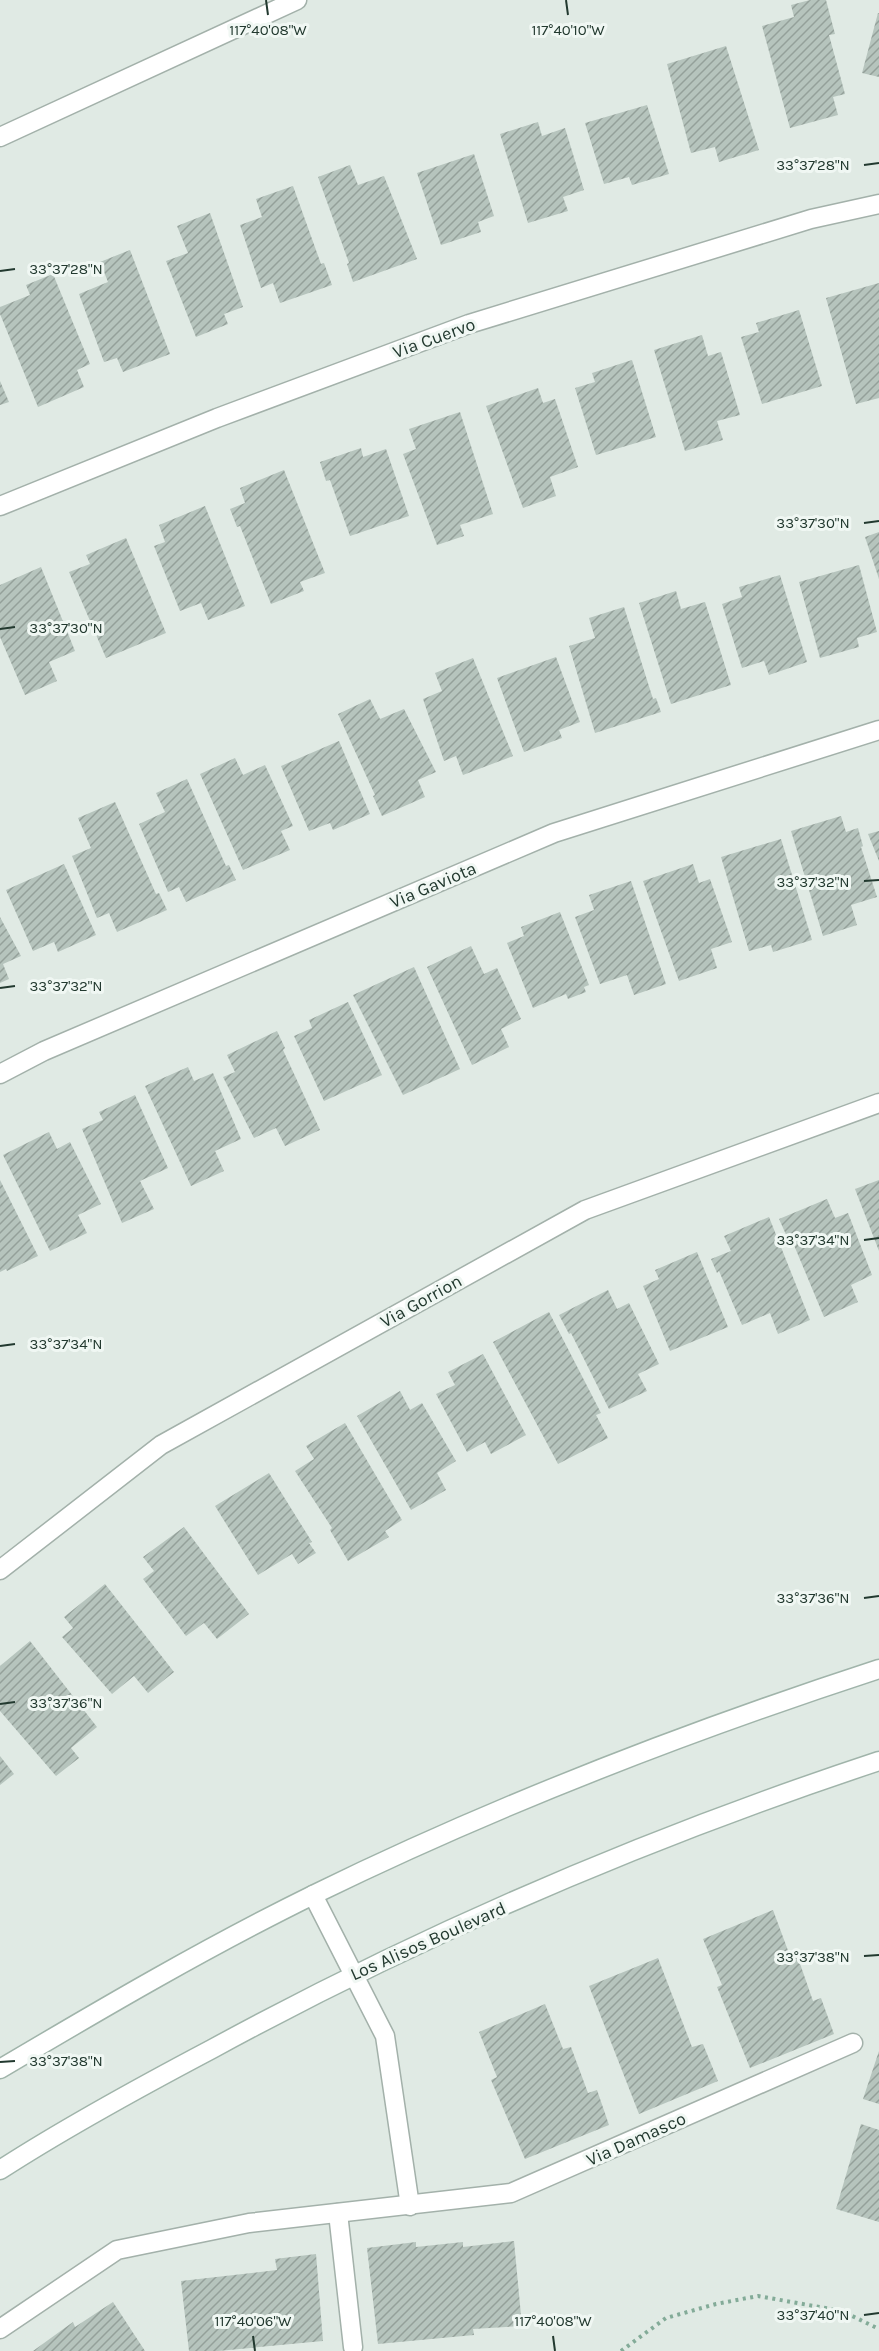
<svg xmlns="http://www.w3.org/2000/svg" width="879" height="2351" viewBox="0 0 879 2351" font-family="Karla,sans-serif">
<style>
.building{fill:url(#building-hatch)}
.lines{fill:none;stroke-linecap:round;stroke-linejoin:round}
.service-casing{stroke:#a3b1aa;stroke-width:21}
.minor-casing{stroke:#a3b1aa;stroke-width:21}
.secondary-casing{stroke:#a0b4aa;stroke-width:21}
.path{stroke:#83ab98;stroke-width:4;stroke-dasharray:3 4.5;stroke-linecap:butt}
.service{stroke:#fff;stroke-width:18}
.minor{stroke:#fff;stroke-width:18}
.secondary{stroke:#fff;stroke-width:18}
.ticks{fill:none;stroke:#22392f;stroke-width:2}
.labels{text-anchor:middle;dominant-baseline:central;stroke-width:6;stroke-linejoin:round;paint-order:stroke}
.street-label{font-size:18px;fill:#22392f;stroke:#f0f7f3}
.ticks-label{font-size:15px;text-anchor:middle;fill:#22392f;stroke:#f0f7f3;stroke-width:6;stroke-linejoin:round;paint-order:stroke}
</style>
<defs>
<pattern id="building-hatch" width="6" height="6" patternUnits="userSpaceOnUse" patternTransform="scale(1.5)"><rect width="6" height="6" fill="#b6c4bd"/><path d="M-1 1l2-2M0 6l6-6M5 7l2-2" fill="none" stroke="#94a09a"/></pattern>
</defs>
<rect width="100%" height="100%" fill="#e0eae4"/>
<!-- building -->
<g class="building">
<path d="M810,0H826L835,34L829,35L845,94L833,97L838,115L790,128L762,26L794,17L791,5Z"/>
<path d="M878,13H879V77L862,73Z"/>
<path d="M726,46L759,150L719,162L715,147L691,153L667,64Z"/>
<path d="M647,105L669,174L632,185L629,177L604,184L585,123Z"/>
<path d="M538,122L542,136L565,128L584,190L563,197L568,211L528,223L500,134Z"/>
<path d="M474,154L494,216L478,222L481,232L441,245L417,173Z"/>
<path d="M350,165L358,185L384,176L417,259L353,282L347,264L349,263L318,177Z"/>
<path d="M293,186L321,264L324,263L332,285L280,303L273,283L261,288L240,225L262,217L256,199Z"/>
<path d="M210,213L243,307L224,314L228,324L196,337L166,261L188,253L177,226Z"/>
<path d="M130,250L170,354L123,372L117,358L104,362L79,294L108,282L100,262Z"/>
<path d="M53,274L90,364L77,370L84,387L38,407L0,314V307L30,295L26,285Z"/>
<path d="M879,283V398L856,404L826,298Z"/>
<path d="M799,310L822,386L762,404L741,337L759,332L756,323Z"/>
<path d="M702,335L708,356L721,352L740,415L717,421L723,440L685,451L654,350Z"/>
<path d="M632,360L656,437L596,455L575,388L595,382L592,373Z"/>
<path d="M0,381L9,402L0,405Z"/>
<path d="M538,388L543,403L555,399L578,467L550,477L556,496L523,508L486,406Z"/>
<path d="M460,412L493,514L460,525L464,536L437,545L403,454L416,449L409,429Z"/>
<path d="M361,448L363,457L386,449L409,516L350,536L330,480L326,481L320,462Z"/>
<path d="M284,470L325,573L300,582L304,591L271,604L240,526L237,527L230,509L245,503L240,488Z"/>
<path d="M205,506L245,606L208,620L201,603L180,611L154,546L165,542L159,525Z"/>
<path d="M879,532V579L865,537Z"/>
<path d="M126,538L166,633L106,658L69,572L90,564L86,555Z"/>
<path d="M859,565L877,632L857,638L859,647L820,658L799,582Z"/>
<path d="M41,567L75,651L49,662L57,681L25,695L0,637V585Z"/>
<path d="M780,575L807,662L769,675L764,661L742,668L722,604L742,597L739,587Z"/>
<path d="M676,591L681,609L705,602L731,685L671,704L639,603Z"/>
<path d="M624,607L653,699L656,698L661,712L595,733L569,646L595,638L589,618Z"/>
<path d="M556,657L580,722L559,730L562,738L524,752L497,678Z"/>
<path d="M473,658L513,756L463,775L456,756L444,761L423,699L442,691L435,673Z"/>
<path d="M370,699L380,719L404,709L436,772L418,780L425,797L382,816L373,796L375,795L338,714Z"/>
<path d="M339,741L370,814L333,830L330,823L309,831L281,766Z"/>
<path d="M235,758L243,775L265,765L293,826L281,831L290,850L243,870L200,774Z"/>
<path d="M187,779L226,866L229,865L236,880L186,902L179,887L168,892L139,824L165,812L156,793Z"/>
<path d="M115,802L156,894L159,893L167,910L117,932L109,913L97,918L72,856L91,848L78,818Z"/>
<path d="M841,816L846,832L858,828L863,846L861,847L877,897L851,905L857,925L823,936L791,831Z"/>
<path d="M879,831V861L868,834Z"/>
<path d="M781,839L812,940L773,952L771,945L749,951L721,857Z"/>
<path d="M64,864L96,935L58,952L54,942L33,951L6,890Z"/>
<path d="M693,864L699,883L710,879L732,942L711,949L717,968L679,981L643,881Z"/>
<path d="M631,881L666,984L634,995L627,975L600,984L575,917L594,910L589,895Z"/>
<path d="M560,912L589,985L584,987L586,992L568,999L566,994L533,1008L507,943L524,936L521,927Z"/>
<path d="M0,917L21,956L3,964L9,979L0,983Z"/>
<path d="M471,946L484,974L497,968L521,1019L501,1029L509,1047L472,1065L427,967Z"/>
<path d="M414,967L460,1069L403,1095L353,995Z"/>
<path d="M348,1002L382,1075L324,1101L294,1036L312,1028L309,1020Z"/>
<path d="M277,1031L285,1048L283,1050L320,1130L285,1146L276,1128L254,1138L223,1077L235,1072L227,1055Z"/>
<path d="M188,1067L194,1081L213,1073L241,1139L215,1151L224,1171L191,1186L145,1086Z"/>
<path d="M135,1095L168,1168L140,1181L154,1209L122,1223L82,1129L103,1120L99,1112Z"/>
<path d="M49,1132L57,1149L70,1142L101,1204L78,1215L87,1233L50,1251L3,1155Z"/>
<path d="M0,1180L38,1256L7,1271L6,1269L0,1272Z"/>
<path d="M879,1180V1251L855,1189Z"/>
<path d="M827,1199L835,1218L848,1213L872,1275L851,1285L858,1302L824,1317L791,1238L788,1239L779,1219Z"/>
<path d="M769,1217L810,1320L778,1334L770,1313L742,1325L719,1271L717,1273L711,1259L731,1251L724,1236Z"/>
<path d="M697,1252L728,1327L670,1351L643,1286L659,1279L655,1270Z"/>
<path d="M608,1290L617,1309L629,1303L659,1364L638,1374L647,1391L609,1409L571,1333L569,1334L559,1315Z"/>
<path d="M549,1312L601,1413L596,1415L608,1438L558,1464L493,1342Z"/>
<path d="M483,1354L526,1435L491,1454L485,1442L467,1452L436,1394L455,1385L448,1372Z"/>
<path d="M400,1391L410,1410L422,1403L456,1461L437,1473L446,1490L411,1510L357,1416Z"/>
<path d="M345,1423L402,1520L385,1531L389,1537L348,1561L330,1530L332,1528L295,1471L314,1459L306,1446Z"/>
<path d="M269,1473L312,1542L309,1543L316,1553L298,1564L292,1554L258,1575L215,1506Z"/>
<path d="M184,1527L249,1614L217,1639L204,1623L186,1636L143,1579L154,1571L143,1557Z"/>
<path d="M105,1584L174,1672L148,1693L134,1676L112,1694L62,1637L73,1628L64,1617Z"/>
<path d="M30,1641L97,1727L71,1748L79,1758L56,1776L0,1711V1666Z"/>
<path d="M0,1756L14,1774L0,1785Z"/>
<path d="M773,1910L790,1956L797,1955L813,2001L821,1998L834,2034L750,2068L717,1987L722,1985L703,1939Z"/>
<path d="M658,1958L692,2047L703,2044L718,2081L639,2114L589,1986Z"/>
<path d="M545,2004L563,2049L571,2047L588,2093L597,2090L609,2125L525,2159L491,2080L497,2077L479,2032Z"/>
<path d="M879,2051V2104L863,2099Z"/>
<path d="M861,2124L879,2130V2222L836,2209Z"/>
<path d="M514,2241L522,2326L473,2329L474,2335L378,2344L367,2248L416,2242V2247L463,2242V2247Z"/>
<path d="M316,2254L323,2341L218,2351H189L181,2281L277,2270L275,2259Z"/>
<path d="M113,2302L145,2351H33L73,2322L75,2327Z"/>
</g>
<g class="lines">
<!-- service casing -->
<g class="service-casing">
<g id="service">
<path d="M0,137L297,0"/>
<path d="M338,2213L353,2347"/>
</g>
</g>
<!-- minor casing -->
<g class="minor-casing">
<g id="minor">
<path d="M0,506L217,418L469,324L811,219L879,204"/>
<path d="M0,1074L44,1051L554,833L879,730"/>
<path d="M0,1570L161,1445L585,1210L879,1103"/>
<path d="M313,1895L385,2036L410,2206"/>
<path d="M0,2329L117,2250L249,2223L511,2193L853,2043"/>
</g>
</g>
<!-- secondary casing -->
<g class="secondary-casing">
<g id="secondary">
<path d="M0,2069C103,2008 207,1947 315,1894C497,1805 686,1732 879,1669"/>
<path d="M0,2170C68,2126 140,2087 212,2049C425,1933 649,1837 879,1761"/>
</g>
</g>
<!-- path -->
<path class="path" d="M621,2351L666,2318L716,2304L758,2296L842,2311L879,2329"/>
<!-- service -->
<use href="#service" class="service"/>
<!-- minor -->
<use href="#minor" class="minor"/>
<!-- secondary -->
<use href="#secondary" class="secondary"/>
</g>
<!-- ticks -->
<path class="ticks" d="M266,0L268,15M566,0L568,15M864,165L879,163M0,271L15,269M864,523L879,521M0,629L15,627M864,881L879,880M0,988L15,986M864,1240L879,1238M0,1346L15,1344M864,1598L879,1596M0,1704L15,1702M864,1956L879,1955M0,2062L15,2061M864,2315L879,2313M253,2336L255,2351M553,2336L555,2351"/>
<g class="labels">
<!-- street labels -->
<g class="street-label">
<text transform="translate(434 338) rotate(-20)">Via Cuervo</text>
<text transform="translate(433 885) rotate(-23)">Via Gaviota</text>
<text transform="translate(421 1301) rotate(-29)">Via Gorrion</text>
<text transform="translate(428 1941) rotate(-24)">Los Alisos Boulevard</text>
<text transform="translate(636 2139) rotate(-24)">Via Damasco</text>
</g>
</g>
<g class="ticks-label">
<text x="268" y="35">117°40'08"W</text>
<text x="568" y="35">117°40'10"W</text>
<text x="813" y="170">33°37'28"N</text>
<text x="66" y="274">33°37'28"N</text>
<text x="813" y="528">33°37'30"N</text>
<text x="66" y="633">33°37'30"N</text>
<text x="813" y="887">33°37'32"N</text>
<text x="66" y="991">33°37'32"N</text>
<text x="813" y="1245">33°37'34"N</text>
<text x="66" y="1349">33°37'34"N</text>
<text x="813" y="1603">33°37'36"N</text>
<text x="66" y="1708">33°37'36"N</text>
<text x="813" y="1962">33°37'38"N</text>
<text x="66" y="2066">33°37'38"N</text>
<text x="813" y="2320">33°37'40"N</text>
<text x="253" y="2326">117°40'06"W</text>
<text x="553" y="2326">117°40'08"W</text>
</g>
</svg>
